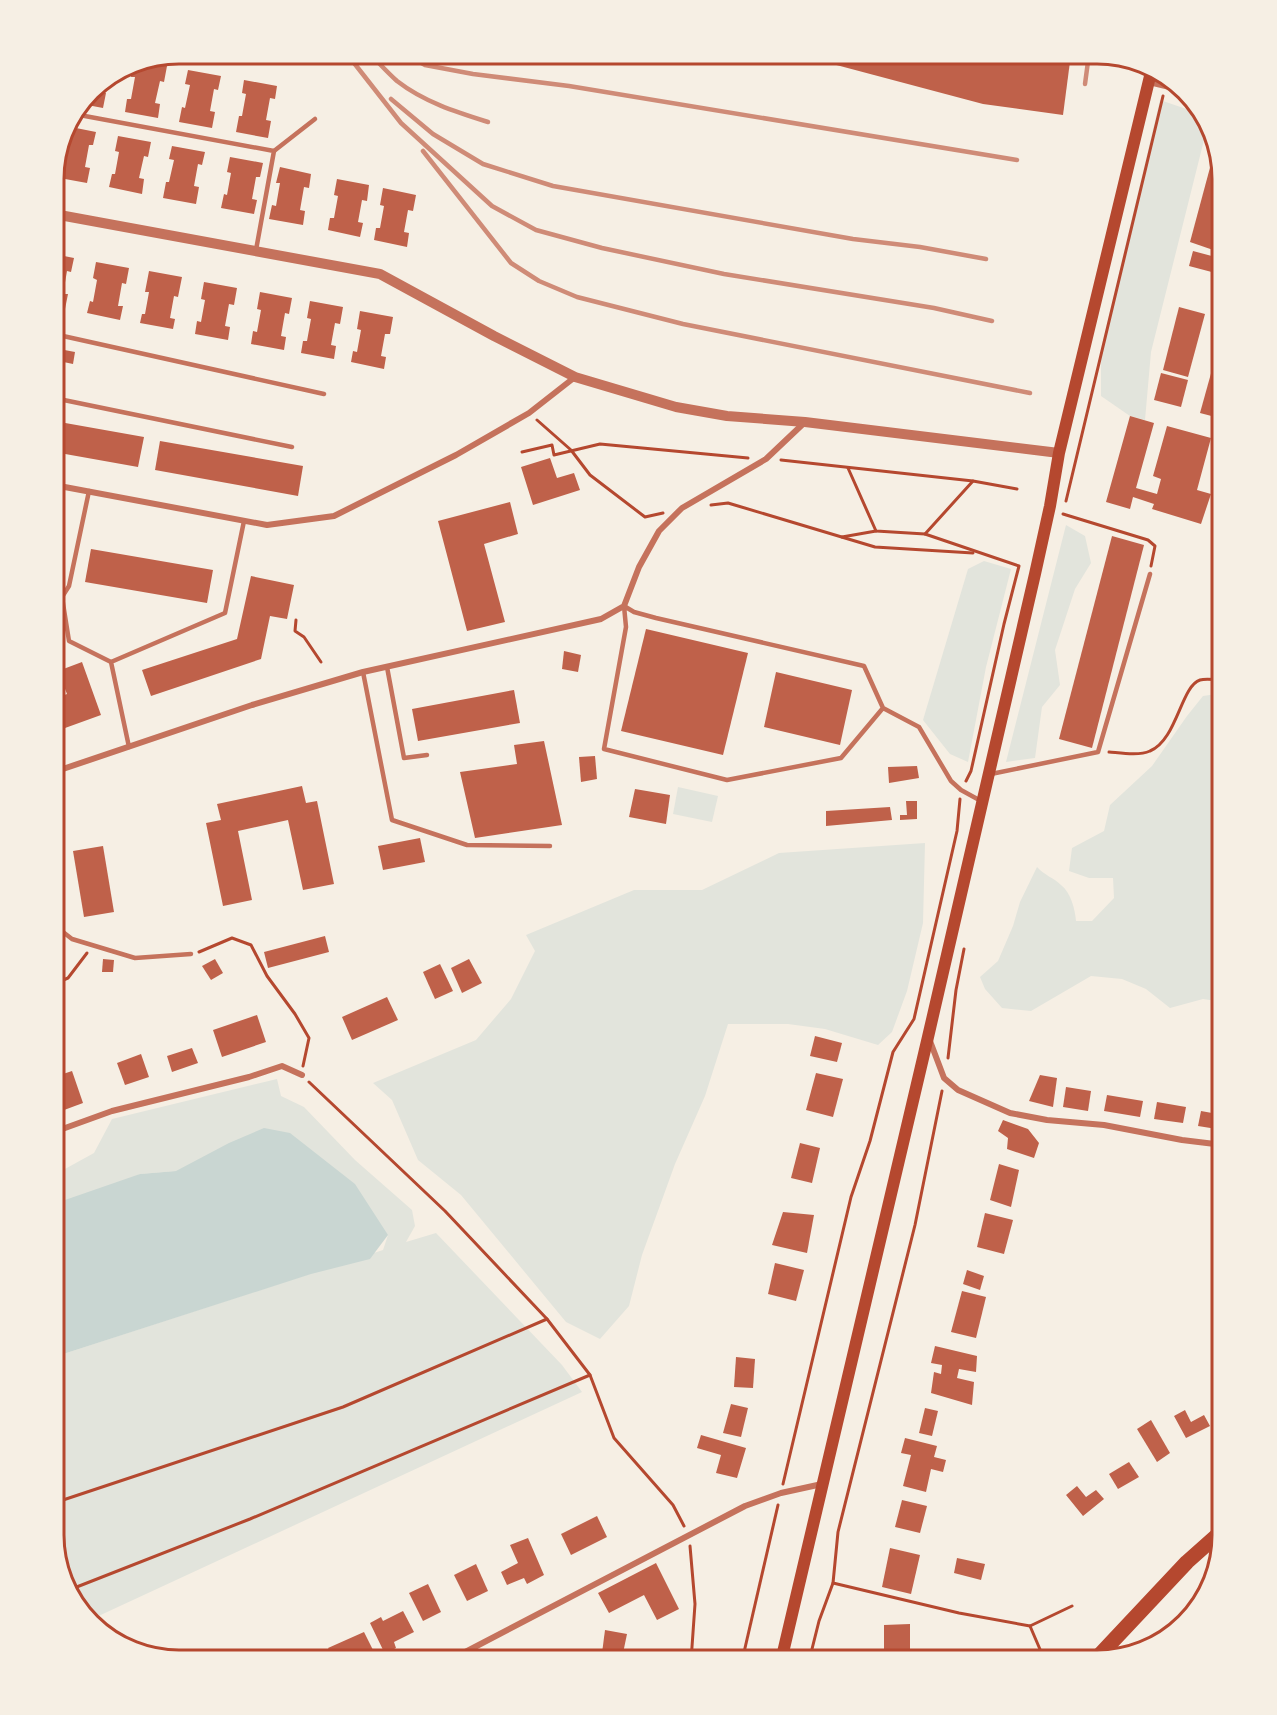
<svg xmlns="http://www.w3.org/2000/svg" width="1277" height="1715" viewBox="0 0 1277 1715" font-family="'Noto Sans',sans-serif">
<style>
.green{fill:#e2e4dc}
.water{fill:#c9d6d2}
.building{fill:#bf614a}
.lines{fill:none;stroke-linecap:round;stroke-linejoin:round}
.path{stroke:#b5482f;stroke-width:3}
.service{stroke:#c5725c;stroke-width:4.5}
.minor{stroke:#c5725c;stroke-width:6}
.tertiary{stroke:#c5725c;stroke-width:10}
.secondary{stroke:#b5482f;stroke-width:12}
.primary{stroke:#b5482f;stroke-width:15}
.rail{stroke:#cf8b77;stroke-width:4.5}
.rim{fill:none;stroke:#b5482f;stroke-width:3}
</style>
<rect width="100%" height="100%" fill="#f6efe4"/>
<!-- green -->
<g class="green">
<path d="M1160,100L1204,115L1208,124L1151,352L1145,420L1130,416L1101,396V349Z"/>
<path d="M1066,525L1085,536L1091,563L1075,589L1055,650L1060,685L1042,707L1035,758L1006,762Z"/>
<path d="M984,561L1011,569L986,667L968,762L950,754L923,720L968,569Z"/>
<path d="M1223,693V1002L1203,999L1170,1008L1146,989L1122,979L1091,976L1031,1011L1002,1008L985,989L980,977L998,961L1013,926L1020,902L1037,867C1044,875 1054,878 1061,885C1071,893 1075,909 1076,921H1092L1114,898L1113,878H1089L1069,871L1072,848L1104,831L1110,805L1152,766L1187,716L1203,696Z"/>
<path d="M678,787L718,796L712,822L673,814Z"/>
<path d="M925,843L923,923L907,991L892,1032L878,1045L825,1029L788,1024H728L705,1096L675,1164L642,1255L629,1306L600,1339L566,1322L461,1195L418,1160L392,1100L373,1083L476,1040L511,999L535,951L526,935L634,890H702L779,853Z"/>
<path d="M277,1079L281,1096L304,1107L355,1160L412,1210L415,1226L406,1242L436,1233L562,1365L582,1392L92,1619L71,1599L54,1536V1357L383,1250L388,1235L176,1171L140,1174L54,1219V1175L94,1153L112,1119Z"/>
</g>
<!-- water -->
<path class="water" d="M264,1128L290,1133L355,1184L388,1235L370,1259L311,1274L54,1357V1206L65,1200L140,1174L176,1171L229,1143Z"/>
<!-- building -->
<g class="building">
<path d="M795,54H1071L1063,115L983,104Z"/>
<path d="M142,61L167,66L164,82L160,81L155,103L160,104L158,118L125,112L127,99H131L135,77H131L133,63Z"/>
<path d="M188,70L221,76L218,90L214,89L210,111L215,112L212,128L179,122L182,107L185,108L190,85L185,84Z"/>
<path d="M244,80L277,86L275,99L270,98L266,120L271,121L268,138L236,132L239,116H242L246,94L242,93Z"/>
<path d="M103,81L101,92L106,93L103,108L82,104L96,85Z"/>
<path d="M66,126L96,132L93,145H89L85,167L90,168L87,183L54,177L57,162L60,163Z"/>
<path d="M118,136L151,142L148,157L144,156L139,178L144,179L142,194L109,187L112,174H115L119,152L115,151Z"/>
<path d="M172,146L205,152L202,165L198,164L194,186L199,187L196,204L163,198L166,182H169L174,160L169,159Z"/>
<path d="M1215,149L1223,179V237L1219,252L1190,242Z"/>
<path d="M230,157L263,163L260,177H256L252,199L257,200L254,214L221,208L224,194L227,195L231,173L227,172Z"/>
<path d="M280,167L311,174L309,188L304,187L300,210L305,211L303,225L269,219L272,205L276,206L280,183H276Z"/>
<path d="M337,179L369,185L367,201L362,200L358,222L363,223L360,237L328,230L330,218H334L338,196L334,195Z"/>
<path d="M383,188L416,195L413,211L408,210L404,232L409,233L407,247L374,240L376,228H380L384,206L380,205Z"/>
<path d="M1193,251L1223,259V275L1189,266Z"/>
<path d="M54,254L74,258L71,272L67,271L63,294H68L65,309L54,307Z"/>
<path d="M96,262L129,268L126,284L122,283L118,306H123L120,320L87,313L90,301L93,302L97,280L93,278Z"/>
<path d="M149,271L182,277L178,297L174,296L170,318L175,319L173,329L140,323L142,314H145L149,292H145Z"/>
<path d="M204,282L237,288L234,305L229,304L225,326L230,327L228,340L195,334L197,321L201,322L205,300L201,299Z"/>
<path d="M260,292L292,298L289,314L285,313L281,336L286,337L284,350L251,344L253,331L257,332L261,310L257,309Z"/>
<path d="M310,301L343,307L340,324L335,323L331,345L336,346L334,359L301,353L303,341H307L311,319L307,318Z"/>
<path d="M1179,307L1205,314L1188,377L1163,370Z"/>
<path d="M360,311L393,317L390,334H385L381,356L386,357L384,369L351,362L353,351L357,352L361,330L357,329Z"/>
<path d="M1220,341L1223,342V419L1200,413Z"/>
<path d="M54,348L75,352L73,364L54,360Z"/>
<path d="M1161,373L1188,380L1181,407L1154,400Z"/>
<path d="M1130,416L1154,423L1136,488L1157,494L1161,479L1153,476L1167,426L1211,438L1197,490L1211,494L1201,524L1152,509L1154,504L1133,497L1130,509L1106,502Z"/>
<path d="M54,421L144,437L138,467L54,452Z"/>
<path d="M160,441L303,466L298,496L155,470Z"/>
<path d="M550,458L557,478L574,473L580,490L533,505L521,467Z"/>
<path d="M510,502L518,534L484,544L505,622L467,631L438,521Z"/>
<path d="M1112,536L1144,545L1092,748L1059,739Z"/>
<path d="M54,542L65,544L60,575L54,574Z"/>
<path d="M91,549L213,570L207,603L85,582Z"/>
<path d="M251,576L294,585L287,619L270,616L261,659L151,696L142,670L237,639Z"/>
<path d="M646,629L748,653L723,755L621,731Z"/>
<path d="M564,651L581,655L578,672L562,669Z"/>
<path d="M82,662L101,715L54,732V699L67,694L58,671Z"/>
<path d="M776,672L852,690L840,745L764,727Z"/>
<path d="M514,690L520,723L418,741L412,709Z"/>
<path d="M544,741L562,825L475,838L460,772L517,764L514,745Z"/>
<path d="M595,756L597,779L581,782L579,757Z"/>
<path d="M917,766L919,778L889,783L888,767Z"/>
<path d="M302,786L306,803L317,801L334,884L303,890L288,820L238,831L252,900L223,906L206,823L221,820L217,804Z"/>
<path d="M635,789L670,795L666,824L629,817Z"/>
<path d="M906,801H917V819L900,820V815H907Z"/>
<path d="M890,807L892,820L826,826V811Z"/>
<path d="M420,838L425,862L383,870L378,846Z"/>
<path d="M103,846L114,912L84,917L73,851Z"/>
<path d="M325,936L329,952L268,968L264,952Z"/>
<path d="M54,941L62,962L54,964Z"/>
<path d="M103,959L114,960L113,972H102Z"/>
<path d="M215,959L223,973L211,980L202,966Z"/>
<path d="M469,959L482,983L462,993L451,968Z"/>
<path d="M440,964L453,991L435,999L423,972Z"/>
<path d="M387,997L398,1020L352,1040L342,1017Z"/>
<path d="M257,1015L266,1042L222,1057L213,1030Z"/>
<path d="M815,1036L842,1043L837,1062L810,1056Z"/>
<path d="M192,1048L198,1063L172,1072L167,1056Z"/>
<path d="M141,1054L149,1077L125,1085L117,1063Z"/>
<path d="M72,1071L83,1103L56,1113L54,1107V1077Z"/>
<path d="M816,1073L843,1079L833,1117L806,1110Z"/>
<path d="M1040,1075L1057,1078L1053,1107L1029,1101Z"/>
<path d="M1066,1087L1091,1091L1088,1111L1063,1107Z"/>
<path d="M1107,1095L1143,1101L1140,1117L1104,1111Z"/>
<path d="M1157,1102L1186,1107L1183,1123L1154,1119Z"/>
<path d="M1201,1111L1223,1115V1130L1198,1126Z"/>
<path d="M1003,1120L1028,1129L1039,1143L1034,1158L1007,1149L1008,1138L998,1131Z"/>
<path d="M800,1143L820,1148L812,1183L791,1178Z"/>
<path d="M999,1164L1019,1170L1011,1207L990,1200Z"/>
<path d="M783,1212L814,1215L807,1253L772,1245Z"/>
<path d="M985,1213L1013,1220L1004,1254L977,1247Z"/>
<path d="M775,1263L804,1270L796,1301L768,1294Z"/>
<path d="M967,1270L984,1276L980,1290L963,1284Z"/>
<path d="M962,1291L986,1297L976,1338L951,1332Z"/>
<path d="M935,1346L977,1356L976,1372L959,1369L957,1378L974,1382L972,1405L931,1393L934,1372L941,1374L942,1365L931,1363Z"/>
<path d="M736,1357L755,1359L753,1388L734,1387Z"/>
<path d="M1223,1387V1409L1213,1395Z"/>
<path d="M731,1404L748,1408L741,1437L723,1433Z"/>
<path d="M925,1408L938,1411L932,1436L919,1433Z"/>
<path d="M1185,1410L1191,1422L1204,1415L1210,1426L1186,1438L1174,1416Z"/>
<path d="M1151,1420L1170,1453L1157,1462L1137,1429Z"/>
<path d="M701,1435L746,1448L737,1478L716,1473L721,1455L697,1448Z"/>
<path d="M905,1438L937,1446L934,1457L946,1460L943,1472L931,1469L926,1492L903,1486L911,1455L901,1453Z"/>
<path d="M1129,1462L1139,1477L1118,1489L1109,1474Z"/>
<path d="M1077,1486L1086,1497L1096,1490L1104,1499L1083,1516L1066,1495Z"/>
<path d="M902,1500L927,1506L920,1533L895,1527Z"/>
<path d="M597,1516L607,1537L571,1555L561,1534Z"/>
<path d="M528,1538L544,1575L527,1584L524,1578L507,1585L501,1572L518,1563L510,1545Z"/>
<path d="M890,1548L920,1555L911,1594L882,1587Z"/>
<path d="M957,1558L985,1564L981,1580L954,1573Z"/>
<path d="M656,1563L679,1609L657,1620L644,1595L609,1613L598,1593Z"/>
<path d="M476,1564L488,1591L467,1601L454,1575Z"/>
<path d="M428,1584L441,1612L423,1621L409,1593Z"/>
<path d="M403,1611L414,1632L394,1642L396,1648L385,1654L370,1623L381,1617L383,1621Z"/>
<path d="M910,1624V1653H884V1625Z"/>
<path d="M605,1630L627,1634L622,1658L602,1653Z"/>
<path d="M364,1632L376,1656L365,1661H335L328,1648Z"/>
</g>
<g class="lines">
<!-- path -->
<g class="path">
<path d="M537,420L571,450L590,475L645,517L663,513"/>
<path d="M522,452L552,445L554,455L600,444L748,458"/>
<path d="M781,460L973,481L1017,489"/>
<path d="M848,468L876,531L925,534L973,481"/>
<path d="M1066,501L1163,96"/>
<path d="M711,505L728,503L875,547L973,553"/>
<path d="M1063,514L1148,540L1155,546L1151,566"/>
<path d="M925,534L1019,566L1004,624L971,771L966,781"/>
<path d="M842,537L876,531"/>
<path d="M296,620L295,631L304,637L321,662"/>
<path d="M1109,752C1121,753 1139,756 1150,751C1177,740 1181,686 1200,680C1206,678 1216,680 1223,680"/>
<path d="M199,952L232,938L251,945L267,976L295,1014L309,1038L303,1066"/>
<path d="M54,984L68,978L87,953"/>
<path d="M948,1058L956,990L964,949"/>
<path d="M309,1082L445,1211L547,1319L590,1375L614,1438L673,1505L684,1526"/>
<path d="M783,1484L851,1197L870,1141L893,1052L914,1019L957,831L960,799"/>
<path d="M54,1503L343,1407L547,1319"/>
<path d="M690,1546L695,1604L691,1661"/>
<path d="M833,1583L959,1613L1030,1626L1072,1606"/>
<path d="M69,1590L250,1519L590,1375"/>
<path d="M1030,1626L1045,1661"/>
<path d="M742,1661L778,1505"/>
<path d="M809,1661L819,1621L833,1583L838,1532L915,1225L942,1091"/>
</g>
<!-- service -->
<g class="service">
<path d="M74,114L274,151L256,250"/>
<path d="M274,151L315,119"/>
<path d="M54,334L324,394"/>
<path d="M54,398L292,447"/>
<path d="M89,491L69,586L62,597L69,641L111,662"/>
<path d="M387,667L404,758L427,755"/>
<path d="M363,672L392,820L467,845L550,846"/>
<path d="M883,708L841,758L727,780L604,749L626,627L624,606L634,612L656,618L864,666L883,708L919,727L951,781L961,790L981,801"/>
<path d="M129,747L111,662L225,613L244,521"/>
<path d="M991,774L1098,752L1150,574"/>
<path d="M54,925L72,939L135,958L191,954"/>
</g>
<!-- minor -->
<g class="minor">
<path d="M1149,82L1178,89"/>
<path d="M54,485L267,525L334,516L456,455L529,413L575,377"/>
<path d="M54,772L252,705L363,672L601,619L624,606L639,567L659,531L682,508L766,459L804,423"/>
<path d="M930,1041L944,1078L958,1090L1010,1113L1047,1120L1104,1125L1182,1140L1223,1145"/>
<path d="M54,1132L112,1111L249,1077L282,1066L302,1075"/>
<path d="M448,1661L745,1506L781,1493L822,1484"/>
</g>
<!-- tertiary -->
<path class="tertiary" d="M54,214L380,274L494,336L575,377L676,407L727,416L805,422L1059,453"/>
<!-- secondary -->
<path class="secondary" d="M781,1661L928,1037L1035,574L1050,506L1059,453L1152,68"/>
<!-- primary -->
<path class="primary" d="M1094,1661L1187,1562L1223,1530"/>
<!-- rail -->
<g class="rail">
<path d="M347,54L401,123L492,206L536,230L602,248L724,274L934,308L992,321"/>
<path d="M370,54C379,63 388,73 397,81C424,102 456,112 488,122"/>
<path d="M405,54L425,65L473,74L569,86L1017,160"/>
<path d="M1085,84L1089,54"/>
<path d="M391,99L433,134L483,164L553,186L853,239L920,247L986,259"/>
<path d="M423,151L511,263L539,281L577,297L683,324L1030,393"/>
</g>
</g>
<!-- crop -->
<path d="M0 0H1277V1715H0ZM179 64H1097A115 115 0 0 1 1212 179V1535A115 115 0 0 1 1097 1650H179A115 115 0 0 1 64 1535V179A115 115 0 0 1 179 64Z" fill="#f6efe4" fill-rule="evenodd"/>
<path class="rim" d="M179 64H1097A115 115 0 0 1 1212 179V1535A115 115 0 0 1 1097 1650H179A115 115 0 0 1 64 1535V179A115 115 0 0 1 179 64Z"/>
</svg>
